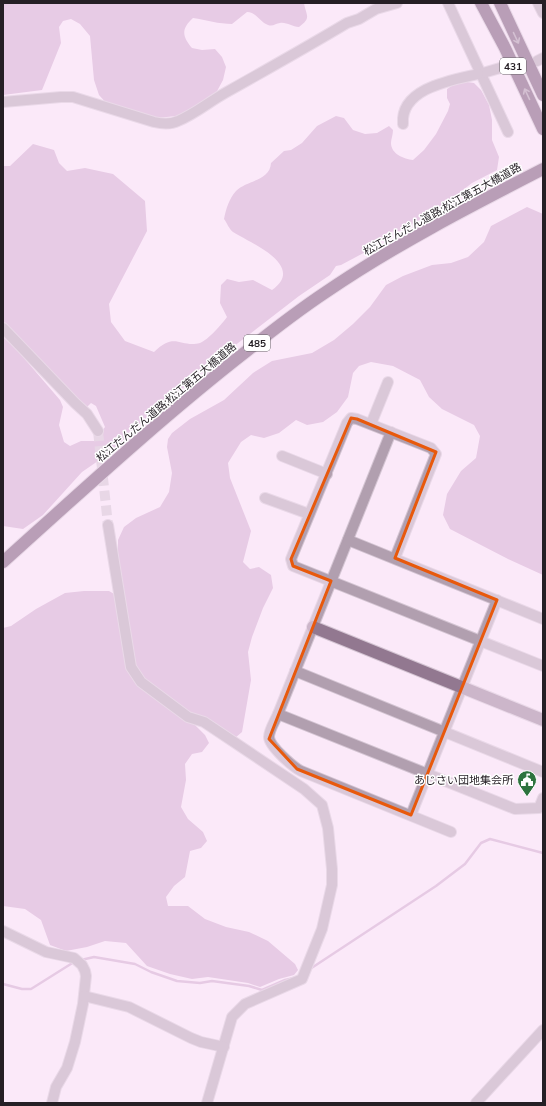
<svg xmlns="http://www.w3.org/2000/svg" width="546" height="1106" viewBox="0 0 546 1106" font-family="Mulish,'Noto Sans JP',sans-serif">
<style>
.forest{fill:#cfa6cc}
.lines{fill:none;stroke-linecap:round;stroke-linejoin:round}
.stream{stroke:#cda5ca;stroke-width:2.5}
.street-tunnel{stroke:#d0c1cf;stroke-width:10;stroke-dasharray:10 5;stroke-linecap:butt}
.street-casing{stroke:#d4c5d3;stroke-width:12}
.secondary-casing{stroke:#d4c5d3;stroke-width:14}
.highway-casing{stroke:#d4c5d3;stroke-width:14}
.street{stroke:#b19faf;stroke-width:10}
.secondary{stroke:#927890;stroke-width:12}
.highway{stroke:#684466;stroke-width:12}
.oneway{stroke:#a48fa3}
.marked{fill:none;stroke:#e8590c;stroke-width:3;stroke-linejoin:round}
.labels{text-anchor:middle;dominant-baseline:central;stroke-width:3;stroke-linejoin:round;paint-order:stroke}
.shield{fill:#fff;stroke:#666266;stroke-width:1}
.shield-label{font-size:10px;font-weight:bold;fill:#251f25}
.street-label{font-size:11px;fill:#251f25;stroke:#fff}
.poi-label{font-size:11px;fill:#251f25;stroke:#fff;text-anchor:end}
</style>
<rect width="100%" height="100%" fill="#fbe9f9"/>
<!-- forest -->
<g class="forest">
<path d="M3,3H304C306,16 312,17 299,27C292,27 287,22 280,23C276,23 273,27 268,25C260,22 256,12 247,12L232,24C219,24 206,20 193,18C181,29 182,36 192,48L202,50L215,49L222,57L226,67L223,80L216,93L196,107L177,116L156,118L108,105L99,95L94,80L90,36L80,24L71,19L63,21L59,27L61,43L42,90L3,95Z"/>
<path d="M467,82L474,83L481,90L489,105L492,120V140L499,157L497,170L472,183L447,202L419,220L399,231L389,232L384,235L381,240L371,249L341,265L336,266L330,275L299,296L229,350L143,421L111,452L82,472L43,515L23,529L3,526V337L17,350L60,400L63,407L59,425L64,442L70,446L81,441H95L105,427L96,406L91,403L87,407L77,400L3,321V166H10L33,144L54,150L59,163L67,171L85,168L113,174L145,201L147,231L109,304L111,322L125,341L154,352C175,331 180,348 200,343C208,340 222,324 227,317L220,303L221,285L227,279L239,282L253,280L272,290C301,270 266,250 247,240C243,237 237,235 233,232C229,229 227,223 224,219C226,209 229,199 236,191C247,180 270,181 271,163L284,151L291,150L302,143L317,126L336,116L344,118L353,130L365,134L377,133L389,126L393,130C393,135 391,139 391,143C391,154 404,159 413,160L424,150L436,134L448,111L450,104L447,98V89L456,83Z"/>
<path d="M527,207L543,214V575L508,559L450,529L443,515L447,494L461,471L476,458L480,436L474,425L442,409L429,397L420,380L393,366L371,362L359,366L353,373L348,397L337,412L323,422L307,425L296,420L279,433L264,438L251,435L241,442L228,463L230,478L251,531L243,562L250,569L259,567L271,575L273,588L263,608L252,637L248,652L251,680L242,732L235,738L188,714L144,680L133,664L118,554V540L124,527L136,518L160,507L169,492L172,473L167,447L168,439L172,433L190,419L224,400L253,373L272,361L312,353L334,340L353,324L370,307L386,285L403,276L432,265L451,263L468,257L484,242L491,226Z"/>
<path d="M84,591H109L116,595L124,649L150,693L167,708L184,720L195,725L205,735L209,743L202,752L192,754L185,764L186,780L181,807L188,819L203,832L207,841L201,848L190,851L185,877L174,886L166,897L168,906H188L205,919L226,927L249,932L268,941L295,964L298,970L294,975L279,979L260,987L248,983L208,977L192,979L170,974L147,966L126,943L105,941L87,947L66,951L50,945L41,920L25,909L3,906V628L11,626L36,609L65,593Z"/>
</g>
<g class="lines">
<!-- stream -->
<g class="stream">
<path d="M81,960L94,957L135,964L151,972L177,981L200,983L212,981L249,986L262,990L285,980L294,978"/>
<path d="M310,969L436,886L465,864L481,843L490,839L543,853"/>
<path d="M3,984L22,989H31L74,962"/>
</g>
<!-- street-tunnel -->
<g class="street-tunnel">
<path d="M500,68L535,62"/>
<path d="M98,431L108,525"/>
</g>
<!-- street casing -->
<g class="street-casing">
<g id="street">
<path d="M448,3L508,132"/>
<path d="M538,3L543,13"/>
<path d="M537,61L543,58"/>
<path d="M483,73L500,68"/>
<path d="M3,102L61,97H73L154,122C162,124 170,125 178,121C195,114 209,102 225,93C266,70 307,47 347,23L359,19L376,9L397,3"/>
<path d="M403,124C400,88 452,80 478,74"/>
<path d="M3,328L75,403L87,414L98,431"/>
<path d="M371,424L388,382"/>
<path d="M391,432L278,714C275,721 269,730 269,737C269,746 293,767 301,771L451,832"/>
<path d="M282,456L327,474"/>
<path d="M265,498L309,514"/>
<path d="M108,525L131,667L141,682L188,717L204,722L304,789L322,805L328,828L332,869V885L322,929L302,979L245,1004L232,1017L207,1103"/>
<path d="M348,540L543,619"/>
<path d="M395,558L436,454L431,448L357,419L351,418L347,423L291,559L293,566L543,666"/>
<path d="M295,671L543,772"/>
<path d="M278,714L515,809L539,808L543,798"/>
<path d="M411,815L497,600"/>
<path d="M3,931L46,952L74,958L82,965L85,971L86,976L83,1004L75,1042L67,1068L56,1087L52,1103"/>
<path d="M84,996L129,1007L191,1038L201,1042L224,1047"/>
<path d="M476,1103L543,1030"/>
</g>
</g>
<!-- secondary casing -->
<g class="secondary-casing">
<path id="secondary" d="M313,627L543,720"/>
</g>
<!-- highway casing -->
<g class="highway-casing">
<g id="highway">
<path d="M481,3L505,48L543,129"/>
<path d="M500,3L543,95"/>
<path d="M3,562C83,490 162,417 248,350C273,330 299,310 326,292C395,245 469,207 543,169"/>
</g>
</g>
<!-- street -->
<use href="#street" class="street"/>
<!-- secondary -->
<use href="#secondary" class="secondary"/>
<!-- highway -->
<use href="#highway" class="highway"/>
</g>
<!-- one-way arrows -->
<defs><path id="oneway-shaft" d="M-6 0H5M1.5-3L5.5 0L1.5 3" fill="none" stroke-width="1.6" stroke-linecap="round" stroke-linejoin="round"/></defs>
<g class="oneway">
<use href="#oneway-shaft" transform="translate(516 38) rotate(65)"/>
<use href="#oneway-shaft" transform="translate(527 94) rotate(-115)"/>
</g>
<!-- marked area -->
<path d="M0 0H546V1106H0ZM351,418L357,419L436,452L395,558L497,600L411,815L297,769L269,739L331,581L293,566L291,559Z" fill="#fbe9f9" fill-opacity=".55" fill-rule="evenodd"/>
<path class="marked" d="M351,418L357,419L436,452L395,558L497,600L411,815L297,769L269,739L331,581L293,566L291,559Z"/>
<!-- icons -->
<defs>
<g id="civic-pin" transform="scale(1)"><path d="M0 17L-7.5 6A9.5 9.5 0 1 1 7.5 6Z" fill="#2d733e" stroke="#fff"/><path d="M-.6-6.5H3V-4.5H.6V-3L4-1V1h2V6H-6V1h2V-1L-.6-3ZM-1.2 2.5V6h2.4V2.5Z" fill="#fff"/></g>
</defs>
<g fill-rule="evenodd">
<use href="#civic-pin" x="527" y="780"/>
</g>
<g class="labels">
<!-- shield labels -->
<g class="shield">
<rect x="500" y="58" width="26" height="16" rx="3"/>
<rect x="244" y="335" width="26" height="16" rx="3"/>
</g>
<g class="shield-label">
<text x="513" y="66">431</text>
<text x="257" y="343">485</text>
</g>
<!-- street labels -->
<g class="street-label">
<text transform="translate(442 209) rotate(-29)">松江だんだん道路;松江第五大橋道路</text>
<text transform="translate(166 402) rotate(-40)">松江だんだん道路;松江第五大橋道路</text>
</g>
<!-- poi labels -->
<g class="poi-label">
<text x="513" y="780">あじさい団地集会所</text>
</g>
</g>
<!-- border -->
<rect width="546" height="1106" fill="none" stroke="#251f25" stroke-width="8"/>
</svg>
